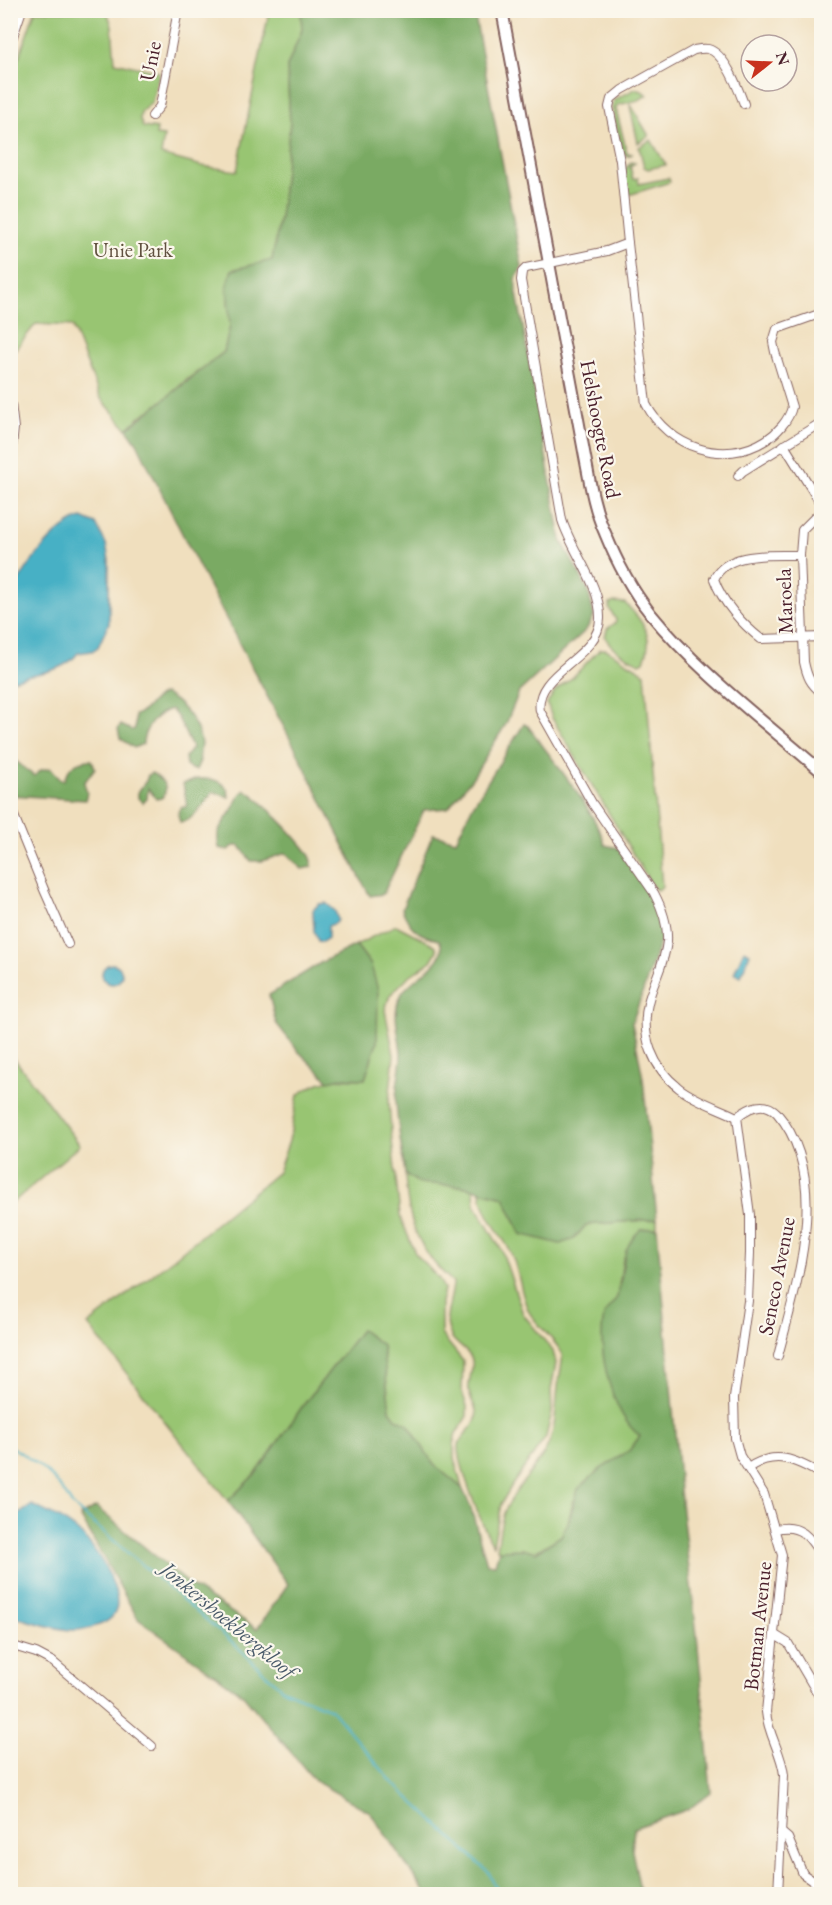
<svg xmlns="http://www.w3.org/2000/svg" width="832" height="1905" viewBox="0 0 832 1905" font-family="'EB Garamond',serif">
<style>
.green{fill:#98c572;stroke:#71724e;stroke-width:1.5}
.forest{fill:#7aaa64;stroke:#626448;stroke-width:1.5}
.water{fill:#46b0c5;stroke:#486878;stroke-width:1.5}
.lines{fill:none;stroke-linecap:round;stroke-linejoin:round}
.stream{stroke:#46b0c5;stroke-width:2}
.minor-casing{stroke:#84625e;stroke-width:10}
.secondary-casing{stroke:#84625e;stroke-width:14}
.minor{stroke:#fff;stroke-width:8}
.secondary{stroke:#fff;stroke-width:10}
.labels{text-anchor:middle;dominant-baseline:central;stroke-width:4.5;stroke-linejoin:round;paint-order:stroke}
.street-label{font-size:21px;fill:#4a1f2b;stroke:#fbf7ec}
.park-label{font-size:21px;fill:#615140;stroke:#fbf7ec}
.water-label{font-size:22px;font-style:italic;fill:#485969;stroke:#fbf7ec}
</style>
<rect width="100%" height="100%" fill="#fbf7ec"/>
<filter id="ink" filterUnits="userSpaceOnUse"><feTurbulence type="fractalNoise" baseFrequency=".0167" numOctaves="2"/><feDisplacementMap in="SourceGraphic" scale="12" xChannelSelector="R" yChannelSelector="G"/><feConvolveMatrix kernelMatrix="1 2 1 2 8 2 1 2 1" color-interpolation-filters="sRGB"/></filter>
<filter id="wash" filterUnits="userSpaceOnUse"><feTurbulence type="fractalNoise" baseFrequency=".008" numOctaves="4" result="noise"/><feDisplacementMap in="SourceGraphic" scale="24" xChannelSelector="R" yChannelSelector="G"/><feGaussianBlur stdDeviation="1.35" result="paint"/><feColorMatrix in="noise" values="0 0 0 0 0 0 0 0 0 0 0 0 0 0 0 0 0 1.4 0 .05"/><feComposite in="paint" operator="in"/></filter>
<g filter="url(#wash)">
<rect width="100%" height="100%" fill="#f0dfbe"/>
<!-- green -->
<g class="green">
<path d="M35,11H107L112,26L115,62L159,72L152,102L141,112L140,120L143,127L157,129L156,135L164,136L161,155L202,166L237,171L269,11H301L302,30L287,67L290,122L280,218L272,261L232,270L227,285L230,326L224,352L185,381L156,407L142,415L127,429L100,397L72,326L36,324L14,351L11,343V80Z"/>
<path d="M635,89L642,91L647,95L639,100L618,105L616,109L627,153L633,154L627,156L622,152L612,108L614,100Z"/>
<path d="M631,105L649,136L638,143L630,106Z"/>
<path d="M651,140L666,165L648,169L644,167L639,147Z"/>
<path d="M631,162L635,163L630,166L633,179L638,178L639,184L669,178L670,182L632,194H626L624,170Z"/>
<path d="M614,602L625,603C643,621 655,636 644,661L640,663C626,657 612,650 605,637L607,629L615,623L616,620L609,608L610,604Z"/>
<path d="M600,649H606L645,673L662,886L660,889L656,890L648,879L552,718L547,703L556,690L573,677Z"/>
<path d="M396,925L431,943L436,946L437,951L431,961L408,977L390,995L385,1010L394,1055L389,1101L391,1131L400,1216L415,1253L439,1279L444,1289L441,1302V1334L463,1361L462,1392L467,1406V1416L455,1436L454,1447V1458L462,1488L434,1465L408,1424L396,1418L390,1410L382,1345L361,1330L302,1407L258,1471L228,1501L88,1325L174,1258L278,1172L289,1141L298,1095C320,1078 338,1078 365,1079L377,1042L371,965L356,945Z"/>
<path d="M10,1053L80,1145L11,1204H10Z"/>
<path d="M405,1174L419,1183L462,1186L474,1189L475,1205L502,1251L523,1314L553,1351L556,1363L551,1390L552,1412L546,1437L512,1485L501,1504L493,1545C483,1528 457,1463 459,1445C461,1435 471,1430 475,1422C480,1410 471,1403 469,1392C467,1381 474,1370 472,1360C469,1350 455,1345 451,1336C441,1316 453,1301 453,1282C417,1251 407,1219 405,1174Z"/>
<path d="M481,1191L504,1197L521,1234L574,1239L586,1225L657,1219V1228L641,1229L623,1259L617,1298L604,1315L640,1436L630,1450L573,1502L568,1523L561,1536L535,1552L526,1549L499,1550L497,1549C499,1538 500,1524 504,1513C513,1491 532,1473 544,1453C557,1431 555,1411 558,1387C559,1377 563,1364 562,1355C561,1345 536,1325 529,1312C519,1292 520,1268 508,1247C498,1230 482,1212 481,1191Z"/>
</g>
<!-- forest -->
<g class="forest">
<path d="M301,11H474L522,267L516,278V288L561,540L588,590L594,616L586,630L519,692L506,724L473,777L448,808L424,810L383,894L370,896C343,847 320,796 294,746C240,646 187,546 137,443L127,429L224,352L230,326L227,285L232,270L272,260L280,218L290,122L287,67L302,30Z"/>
<path d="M164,694C180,701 196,721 200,738C203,746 198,753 200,761L196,770L191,769L186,766L185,757L192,748L178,718L171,709C157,712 143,730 143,744L134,748L120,738L118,729L121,725L131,730L135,729V715C150,710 150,699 164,694Z"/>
<path d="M524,724L528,726C551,758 595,810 605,845L618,848L645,886L660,915L661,939L632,1023L643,1078L657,1219L586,1225L574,1239L560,1244L521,1234L504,1197L462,1186L419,1183L405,1174C402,1149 397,1125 396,1100C396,1085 401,1070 401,1054C400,1036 392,1017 399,999C406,978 453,963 439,940C418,935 410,929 402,909L433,834L456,840L473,805Z"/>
<path d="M11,757L34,776L41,770L50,768L61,780H64C69,766 76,760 92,760L95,768L84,783L87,792L85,800L11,795Z"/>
<path d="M152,773C161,780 171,786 162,798L156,799L148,788L147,799L143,803L138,798V792L146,781L148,775Z"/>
<path d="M197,779C211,778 229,781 229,797L213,792C205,802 193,822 180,822C178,817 177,812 181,807H186L187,805L183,784Z"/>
<path d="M245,790C256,794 305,845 311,858C313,863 312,862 311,867L302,869L286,853L262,861H251L240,846H234L228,850L219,848C215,832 221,826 230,813C236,805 236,796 245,790Z"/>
<path d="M356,945L371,965L378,990L377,1042L365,1079L341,1078L329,1081L298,1051L276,1023L269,995L322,962Z"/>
<path d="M657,1228L682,1512L697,1635L711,1792L689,1809L634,1828L632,1851L641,1894H426L370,1812L315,1781L243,1695L138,1619L80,1516L96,1507L194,1588L257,1629L288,1584L228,1501L258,1471L302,1407L361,1330L382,1345L390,1410L396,1418L408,1424L434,1465L462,1488L470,1505L487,1564H495L499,1550L526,1549L536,1552L561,1536L568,1523L578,1489L599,1470L630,1450L640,1436C612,1416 596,1349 604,1316C606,1309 614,1304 617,1297C626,1271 617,1251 641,1229Z"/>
</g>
<!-- water -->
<g class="water">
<path d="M82,518L96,524L106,544L109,560V623L98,647L92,651L78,653C67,668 48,672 31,675C24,676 18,679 12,680C9,673 9,610 10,601C16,576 57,524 82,518Z"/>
<path d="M326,903L335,911L338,920L336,923L328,926V938L322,942L318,941L314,931L313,910L319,904Z"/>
<path d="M744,950L750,953L741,976L734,973Z"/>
<circle cx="112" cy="974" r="10"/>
<path d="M32,1505C51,1514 68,1521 83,1536C97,1550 129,1598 112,1617C105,1625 88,1629 78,1630C62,1632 28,1620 11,1616V1520Z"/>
</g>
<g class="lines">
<!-- stream -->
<path class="stream" d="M10,1446C39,1464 55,1475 72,1505L231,1641L282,1689L331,1709L393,1783L489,1873L499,1894"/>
</g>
</g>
<g filter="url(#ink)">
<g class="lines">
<!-- minor casing -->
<g class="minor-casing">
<g id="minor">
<path d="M10,45L22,10"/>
<path d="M152,116L160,106L178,10"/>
<path d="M628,243L646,404C668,447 724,467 766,440C777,433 789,420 792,407L775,352L773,342L777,329L822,313"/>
<path d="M10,395L14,428L10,465"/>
<path d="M784,445L822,506"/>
<path d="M738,476L743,471L822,422"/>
<path d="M822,510L802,530L800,555L804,662C807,676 810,684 822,693"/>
<path d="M800,555C773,556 728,550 714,579C722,602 742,624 761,639L822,637"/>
<path d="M10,806L45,892L68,944"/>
<path d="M737,1117C719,1108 696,1101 679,1088C653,1068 640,1036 648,1003C653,982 665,963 667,941C668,924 662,908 654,893L592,803L540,711C533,672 599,658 600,619C601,585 572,552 562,520L521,280L522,272L526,268L607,251L628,243L620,161L609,107L611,99L622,90L694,50C699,49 704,48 708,49C725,53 738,88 744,104"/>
<path d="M737,1117L750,1215V1253L748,1301L734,1398L735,1438L740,1456L764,1494L782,1555L766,1712C768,1735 782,1753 784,1775L778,1894"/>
<path d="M737,1117C749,1107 765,1100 777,1113C832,1177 797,1283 778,1356"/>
<path d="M748,1468C775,1450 795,1459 822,1475"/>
<path d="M776,1529C800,1523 810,1537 822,1557"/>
<path d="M775,1635L788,1643L822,1701"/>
<path d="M10,1645L36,1653L53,1662L152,1746"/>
<path d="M781,1832L788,1838L803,1874L822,1887"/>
</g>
</g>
<!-- secondary casing -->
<g class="secondary-casing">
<path id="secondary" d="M502,10L585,457C590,483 594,509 605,533C616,560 631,589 650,613C697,671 765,722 822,772"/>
</g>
<!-- minor -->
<use href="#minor" class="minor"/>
<!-- secondary -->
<use href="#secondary" class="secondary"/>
</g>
</g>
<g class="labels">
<!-- street labels -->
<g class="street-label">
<text transform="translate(150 61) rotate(-79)">Unie</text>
<text transform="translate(601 429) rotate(79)">Helshoogte Road</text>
<text transform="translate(784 601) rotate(-92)">Maroela</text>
<text transform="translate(776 1276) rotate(-79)">Seneco Avenue</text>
<text transform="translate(757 1626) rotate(-84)">Botman Avenue</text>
</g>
<!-- park labels -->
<g class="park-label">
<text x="133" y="249">Unie Park</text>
</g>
<!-- water labels -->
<g class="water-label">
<text transform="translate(229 1620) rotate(40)">Jonkershoekbergkloof</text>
</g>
</g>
<!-- margin -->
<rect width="832" height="1905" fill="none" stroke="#fbf7ec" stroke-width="36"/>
<!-- north arrow -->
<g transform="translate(769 63) rotate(72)"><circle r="28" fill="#fbf7ec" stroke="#b4a19f" stroke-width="1.5"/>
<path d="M0-4.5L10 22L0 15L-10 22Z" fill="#c8321e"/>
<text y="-9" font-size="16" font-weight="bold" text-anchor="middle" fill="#4a1f2b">N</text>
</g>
</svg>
